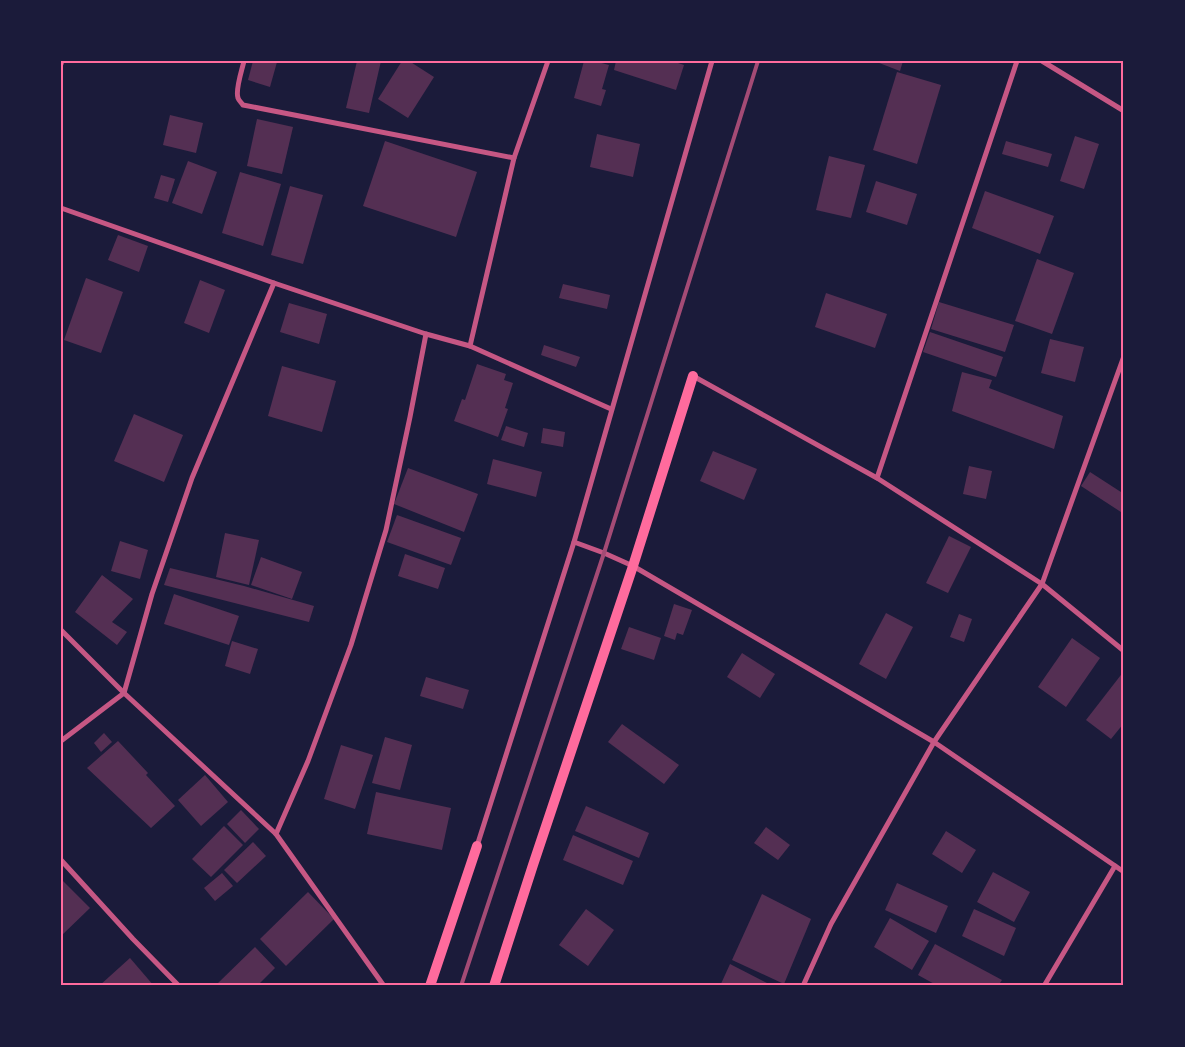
<svg xmlns="http://www.w3.org/2000/svg" width="1185" height="1047" viewBox="0 0 1185 1047" font-family="'Source Sans 3',sans-serif">
<style>
.building{fill:#542f53}
.lines{fill:none;stroke-linecap:round;stroke-linejoin:round}
.minor{stroke:#c65784;stroke-width:5}
.secondary{stroke:#ff6b9d;stroke-width:10}
.rail{stroke:#a44b75;stroke-width:4}
.neatline{fill:none;stroke:#ff6b9d;stroke-width:2}
</style>
<rect width="100%" height="100%" fill="#1b1b3a"/>
<!-- building -->
<g class="building">
<path d="M253,61L277,62L270,87L248,80Z"/>
<path d="M357,61H381L369,113L346,108Z"/>
<path d="M402,61H409L434,77L408,118L378,99Z"/>
<path d="M584,61H594L609,65L602,89L606,90L601,106L574,98Z"/>
<path d="M616,61H672L684,65L676,90L614,70Z"/>
<path d="M874,61H903L900,71Z"/>
<path d="M897,72L941,85L917,164L873,150Z"/>
<path d="M170,115L203,123L196,153L163,145Z"/>
<path d="M257,119L293,127L282,174L247,166Z"/>
<path d="M597,134L640,144L633,177L590,167Z"/>
<path d="M1075,136L1099,144L1084,189L1060,181Z"/>
<path d="M385,141L477,172L456,237L363,206Z"/>
<path d="M1006,141L1052,154L1048,167L1002,154Z"/>
<path d="M829,156L865,165L851,218L816,210Z"/>
<path d="M188,161L217,172L202,214L172,203Z"/>
<path d="M240,172L281,184L263,246L222,233Z"/>
<path d="M161,175L175,179L168,202L154,198Z"/>
<path d="M876,181L917,194L907,225L866,212Z"/>
<path d="M290,186L323,195L303,264L271,255Z"/>
<path d="M985,191L1054,216L1040,254L972,228Z"/>
<path d="M118,235L148,246L139,272L108,260Z"/>
<path d="M1037,259L1074,273L1052,334L1015,321Z"/>
<path d="M86,278L123,292L101,353L64,340Z"/>
<path d="M200,280L225,290L209,333L184,323Z"/>
<path d="M563,284L610,295L607,309L559,298Z"/>
<path d="M826,293L887,314L875,348L815,327Z"/>
<path d="M939,302L1014,325L1005,352L931,329Z"/>
<path d="M289,303L327,314L319,344L280,332Z"/>
<path d="M930,332L1003,357L996,377L923,352Z"/>
<path d="M1050,339L1084,347L1075,382L1041,373Z"/>
<path d="M544,345L580,357L576,367L541,355Z"/>
<path d="M477,364L506,374L504,380L513,383L505,408L508,409L498,437L454,421L462,399L465,400Z"/>
<path d="M282,366L336,381L322,432L268,416Z"/>
<path d="M962,372L992,380L989,388L1063,416L1054,449L952,411Z"/>
<path d="M134,414L183,435L164,482L114,461Z"/>
<path d="M506,426L528,433L524,447L501,440Z"/>
<path d="M543,428L565,432L563,447L541,443Z"/>
<path d="M713,451L757,469L744,500L700,481Z"/>
<path d="M493,459L542,472L536,497L487,484Z"/>
<path d="M969,466L992,471L986,499L963,494Z"/>
<path d="M408,468L478,494L464,532L394,504Z"/>
<path d="M1090,472L1124,494V514L1081,486Z"/>
<path d="M397,515L461,538L451,565L387,542Z"/>
<path d="M225,533L259,540L249,585L216,577Z"/>
<path d="M949,536L971,547L948,593L926,583Z"/>
<path d="M120,541L148,550L140,579L111,571Z"/>
<path d="M405,554L445,568L438,589L398,576Z"/>
<path d="M261,557L302,572L292,599L251,585Z"/>
<path d="M170,568L244,586L314,606L309,622L164,585Z"/>
<path d="M102,575L133,599L112,622L127,632L117,645L75,612Z"/>
<path d="M174,594L239,616L229,645L164,624Z"/>
<path d="M674,604L692,610L683,635L677,633L675,640L664,636Z"/>
<path d="M886,613L913,627L886,679L859,664Z"/>
<path d="M959,614L972,619L964,642L950,637Z"/>
<path d="M629,627L661,638L654,660L621,649Z"/>
<path d="M1072,638L1100,658L1066,707L1038,687Z"/>
<path d="M232,641L258,649L250,674L225,666Z"/>
<path d="M742,653L775,674L760,698L727,677Z"/>
<path d="M1124,671V723L1111,739L1086,720Z"/>
<path d="M426,677L469,690L463,709L420,696Z"/>
<path d="M622,724L679,765L664,784L608,742Z"/>
<path d="M104,733L112,742L101,752L94,743Z"/>
<path d="M385,737L412,745L400,790L372,783Z"/>
<path d="M118,741L148,773L146,775L175,806L151,828L87,768Z"/>
<path d="M341,745L373,755L355,809L324,799Z"/>
<path d="M205,775L228,802L201,826L178,800Z"/>
<path d="M376,792L451,808L442,850L367,834Z"/>
<path d="M586,806L649,833L639,858L575,831Z"/>
<path d="M241,810L259,829L245,843L227,824Z"/>
<path d="M224,826L243,845L211,877L192,859Z"/>
<path d="M766,827L790,845L778,860L754,843Z"/>
<path d="M946,831L976,850L962,873L932,854Z"/>
<path d="M573,835L633,861L623,885L563,860Z"/>
<path d="M253,842L266,856L237,883L224,870Z"/>
<path d="M993,872L1030,892L1014,922L977,902Z"/>
<path d="M222,873L233,886L215,901L204,888Z"/>
<path d="M61,879L90,908L61,936Z"/>
<path d="M897,883L948,906L936,933L885,910Z"/>
<path d="M308,892L334,919L286,966L260,939Z"/>
<path d="M762,894L811,919L784,984L732,960Z"/>
<path d="M586,909L614,930L588,966L559,945Z"/>
<path d="M974,909L1016,928L1004,956L962,936Z"/>
<path d="M890,918L929,941L912,970L874,947Z"/>
<path d="M935,944L1002,980L998,986H938L918,975Z"/>
<path d="M255,947L275,968L257,986H218L217,984Z"/>
<path d="M130,958L154,986H99Z"/>
<path d="M730,964L769,984V986H720Z"/>
</g>
<g class="lines">
<!-- minor -->
<g class="minor">
<path d="M244,61C242,70 235,90 238,98C239,101 241,102 243,105L514,158"/>
<path d="M1042,61L1124,111"/>
<path d="M61,64L62,61"/>
<path d="M61,208L274,283L426,334L470,346L611,409"/>
<path d="M470,346L514,158L548,61"/>
<path d="M693,376L877,478L1042,584L1124,651"/>
<path d="M877,478L1017,61"/>
<path d="M574,542L604,553L633,566L934,742L1124,872"/>
<path d="M61,630L124,693L276,834L384,986"/>
<path d="M61,741L124,693L152,594L192,478L274,283"/>
<path d="M276,834L308,761L351,645L386,530L410,417L426,334"/>
<path d="M477,846L574,542L712,61"/>
<path d="M61,860L133,939L179,986"/>
<path d="M803,986L831,924L934,742L1042,584L1124,356"/>
<path d="M1044,986L1115,866"/>
</g>
<!-- secondary -->
<g class="secondary">
<path d="M430,986L477,846"/>
<path d="M494,986L533,865L633,566L693,376"/>
</g>
<!-- rail -->
<path class="rail" d="M461,986L604,553L758,61"/>
</g>
<!-- border -->
<rect width="1185" height="1047" fill="none" stroke="#1b1b3a" stroke-width="125"/>
<rect x="62" y="62" width="1060" height="922" class="neatline"/>
</svg>
